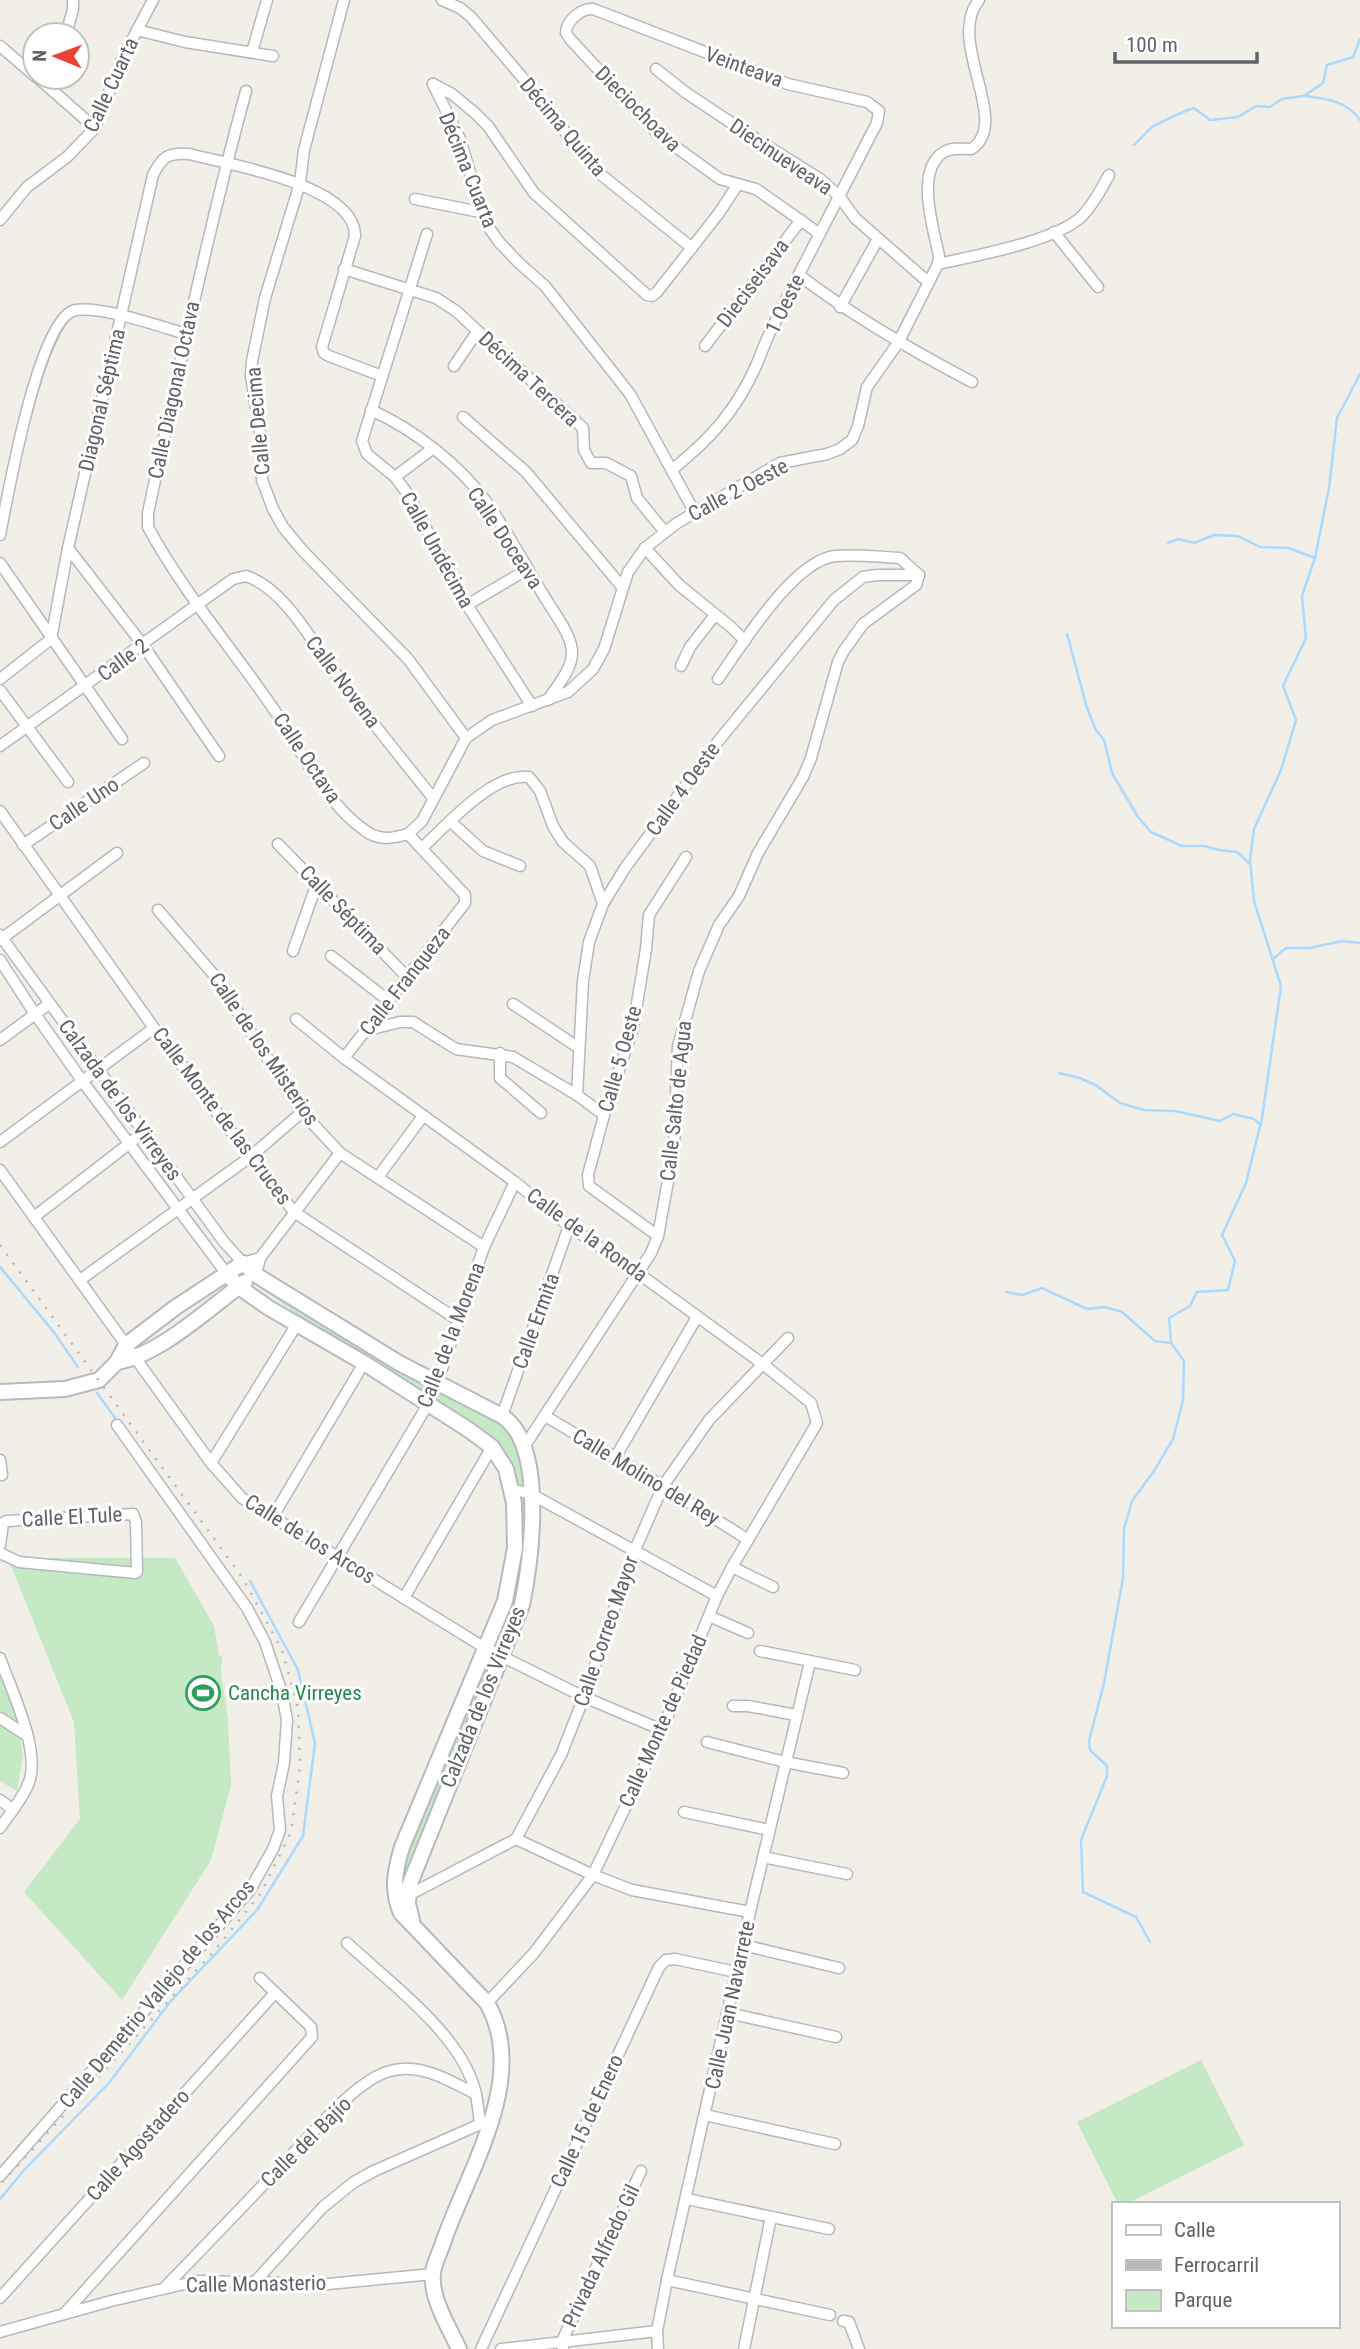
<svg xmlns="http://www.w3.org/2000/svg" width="1360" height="2349" viewBox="0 0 1360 2349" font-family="'Roboto Condensed',sans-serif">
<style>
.green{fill:#c5e8c5}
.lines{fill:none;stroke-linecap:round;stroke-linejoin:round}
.stream{stroke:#aadaff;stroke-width:2.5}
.street-casing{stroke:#b5b8bc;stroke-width:13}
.secondary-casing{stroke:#b6babf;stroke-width:18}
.street{stroke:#fff;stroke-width:10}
.secondary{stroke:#fff;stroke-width:14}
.rail{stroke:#b6b7b8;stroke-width:2.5;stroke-dasharray:2 9;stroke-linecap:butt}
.labels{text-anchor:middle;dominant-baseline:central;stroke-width:6;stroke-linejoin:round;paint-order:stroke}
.street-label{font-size:21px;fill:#5f6368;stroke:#fff}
.leisure-label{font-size:21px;fill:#27864d;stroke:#fff;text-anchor:start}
</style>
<rect width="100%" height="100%" fill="#f1efe8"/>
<!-- green -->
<g class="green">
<path d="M246,1263L433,1380L514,1417L530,1463L536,1527L503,1649L488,1644L506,1600L515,1498L492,1439L367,1357L299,1315L237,1272Z"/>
<path d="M8,1558H175L214,1626L219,1656H222L221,1672L228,1720L231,1785L211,1860L122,2000L24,1892L80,1819L74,1722Z"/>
<path d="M486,1647L502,1653L410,1887L398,1890L397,1872Z"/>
<path d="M0,1672L17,1720L23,1755L17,1791L0,1781Z"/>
<path d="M1201,2060L1244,2145L1127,2204H1118L1077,2122Z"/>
</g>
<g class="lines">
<!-- stream -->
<g class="stream">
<path d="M1305,96C1327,99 1347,101 1360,120"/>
<path d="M1134,145C1140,140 1145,133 1151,128C1154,125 1189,109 1194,108L1210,120L1238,117L1256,106L1270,107L1282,99L1304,96L1323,83L1327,65L1353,57L1360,39"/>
<path d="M1168,543L1178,539L1194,543L1214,535L1238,536L1260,547L1288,548L1315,558"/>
<path d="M1067,634L1087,708L1096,730L1104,740L1112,773L1138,817L1151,832L1182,846H1204L1219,850L1237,852L1249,863"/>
<path d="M1273,959L1286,948H1310L1342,941L1360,943"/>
<path d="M1059,1073L1080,1078L1097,1086L1120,1103L1144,1110L1175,1111L1220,1121L1233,1114L1254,1119L1261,1125"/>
<path d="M0,1267L53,1331L78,1367"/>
<path d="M1006,1292L1022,1295L1042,1288L1087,1309L1105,1307L1122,1312L1155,1341L1170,1343"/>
<path d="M97,1393L118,1422"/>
<path d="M1150,1942L1136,1917L1083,1892L1081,1840L1107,1776V1766L1090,1750L1089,1741L1104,1683L1123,1578L1124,1529L1132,1501L1154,1471L1173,1439L1183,1400L1184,1361L1171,1343L1169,1318L1190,1306L1197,1292L1228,1290L1235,1261L1222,1235L1246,1183L1262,1118L1281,986L1254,901L1250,860L1254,829L1281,770L1296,720L1283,686L1306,638L1302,596L1315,558L1329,488L1337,418L1360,374"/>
<path d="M0,2199L25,2169L109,2083L170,2002L257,1910L303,1836L315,1743L298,1670L250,1581"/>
</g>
<!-- street casing -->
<g class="street-casing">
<g id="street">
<path d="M344,0L304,150L300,183L265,298L252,361L251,376L261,439L262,480L273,509L283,527L303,551L408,659L466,738"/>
<path d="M442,0L460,8L471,17L527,83L594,169L692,248"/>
<path d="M137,30L185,42L273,56"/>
<path d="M66,35L73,9V0"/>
<path d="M0,46L35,76"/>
<path d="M252,52L267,0"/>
<path d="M656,69L685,92L742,130L820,179L839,196L855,218L928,282"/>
<path d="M37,77L95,128"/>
<path d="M433,84L460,139L485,222L499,242L519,263L545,286L630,394L695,513"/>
<path d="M433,84L452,94L475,113L488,126L534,193L647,295L652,296L657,292L719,213L738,184"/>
<path d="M246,91C208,231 178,372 148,513V527C184,594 237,654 279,717C305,757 327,805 367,832C381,841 393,838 408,834L465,895V903L344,1058"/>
<path d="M415,199L480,212"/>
<path d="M0,220L27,187L67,157L95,128L122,59L153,0"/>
<path d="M1054,232L1098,287"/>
<path d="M427,234L362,441L367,454L395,477L407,493L467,605L532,706"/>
<path d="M938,264C974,256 1057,241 1082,216C1094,204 1101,189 1109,175"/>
<path d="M344,269L436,298L456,311L583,428L584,450L591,463H606L631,476L637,498L664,531"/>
<path d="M799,275C854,317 911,350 972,382"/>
<path d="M840,307L878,239"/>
<path d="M705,346L801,220"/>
<path d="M454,366L477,332"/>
<path d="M371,410C415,430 460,465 488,504C508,533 525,565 544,596C553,612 572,634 572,653C572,670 556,687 548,700"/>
<path d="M463,417L526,472L623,588"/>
<path d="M673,469C710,439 736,411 756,366C762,352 767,336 775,322C804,263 835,205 865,146L877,123L879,111L867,102L788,84L593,9C581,8 566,21 566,33L570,39L658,134L720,179L756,189L820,234"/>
<path d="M395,477L432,449"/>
<path d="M0,535C7,499 39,315 76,310C102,306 159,326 186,334"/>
<path d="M68,548L143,645L219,756"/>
<path d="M645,548L679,585L731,627L745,641"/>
<path d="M0,563L122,739"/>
<path d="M467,605L528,569"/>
<path d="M681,666L690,647L715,615"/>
<path d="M0,679L51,639L68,548L153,175C162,157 168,152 189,154C227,164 356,185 355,236L322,347L324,353L329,356L382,376"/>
<path d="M718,679C742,645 793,561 835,556C856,554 879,557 900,558L919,575"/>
<path d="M0,690L68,782"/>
<path d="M0,746L233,579L246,576C286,589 314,646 339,678C369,719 401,758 433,798"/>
<path d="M0,811L154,1028L250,1157L294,1212L458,1320"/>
<path d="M451,822L483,851L520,866"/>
<path d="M408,834L422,821L466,738L492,720L568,692L593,669L604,649L628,572L645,548L677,523L780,463L827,454L840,449L852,440L858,426L867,387L898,343L938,264L939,256C934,230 914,170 944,152C952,147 962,149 971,149C1013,123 945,41 979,0"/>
<path d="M278,844L407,977"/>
<path d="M23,845L144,763"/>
<path d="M423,847C447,825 493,772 529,777L540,791L553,826L563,842L590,866L603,904"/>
<path d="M158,910L214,975L302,1112L340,1153L484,1247"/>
<path d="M0,935L224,1242L243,1263L260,1258"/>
<path d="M0,940L117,853"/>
<path d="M293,951L317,883"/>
<path d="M331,956L389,1001"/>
<path d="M0,960L35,1014L83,1082L226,1273"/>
<path d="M513,1004L579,1048"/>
<path d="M296,1019L344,1058L515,1182L569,1226L638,1273L764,1365L811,1403L817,1423L732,1567L717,1596L662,1730L593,1875L534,1953L487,2003"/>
<path d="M368,1030L400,1022H413L456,1049L513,1057L577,1095L604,1115"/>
<path d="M0,1040L49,1004"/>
<path d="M500,1053V1078L541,1113"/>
<path d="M577,1095L583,981L589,942L603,904L625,868L720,739L834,600L863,577L877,575H919"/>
<path d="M0,1142L154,1028"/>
<path d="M0,1170L211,1463L242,1498L485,1648L584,1697L662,1730"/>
<path d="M378,1177L423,1116"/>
<path d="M34,1217L143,1133"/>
<path d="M658,1236L589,1186L588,1175L604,1115L633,1028L646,949L649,915L686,857"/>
<path d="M256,1275L260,1258L340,1153"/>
<path d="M80,1280L250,1157L302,1112"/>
<path d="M502,1416L569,1226"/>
<path d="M545,1416L663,1486L747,1539"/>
<path d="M524,1447L651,1253L658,1236L674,1148L678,1046L699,971L719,925L739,896L758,853L803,777L811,758L838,662L843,652L863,624L916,585L919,575"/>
<path d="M615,1458L697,1317"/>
<path d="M0,1460L2,1475"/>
<path d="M211,1463L297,1324"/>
<path d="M511,1489L531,1494L717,1596"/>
<path d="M272,1518L364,1363"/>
<path d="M0,1545L3,1523L7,1521L133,1514L136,1522L137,1572L136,1573L19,1562L0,1553"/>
<path d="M732,1567L773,1587"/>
<path d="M404,1598L492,1447"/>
<path d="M709,1616L748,1633"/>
<path d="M299,1622L428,1404L437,1383L484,1247L515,1182"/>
<path d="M760,1651L855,1670"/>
<path d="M0,1658C11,1689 41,1751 29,1782C23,1799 10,1813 0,1828"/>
<path d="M733,1706H748L796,1715"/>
<path d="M0,1718L26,1735"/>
<path d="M707,1742L785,1762L843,1773"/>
<path d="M0,1800L12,1809"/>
<path d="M684,1812L769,1830"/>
<path d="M516,1839L593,1875L632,1890L750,1912"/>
<path d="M763,1857L847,1874"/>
<path d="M407,1896L516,1839L561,1755L584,1697L634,1552L663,1486L709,1420L788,1338"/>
<path d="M347,1943C386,1979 450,2027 470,2076C477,2091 478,2108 480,2124"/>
<path d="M743,1945L839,1968"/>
<path d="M728,2013L836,2037"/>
<path d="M705,2115L835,2144"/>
<path d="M0,2176L250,1890L273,1849L280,1830L277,1796L284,1763L287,1720L282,1693L265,1642L247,1608L117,1425"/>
<path d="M687,2199L829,2229"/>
<path d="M667,2280L830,2315"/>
<path d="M254,2283L323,2207L354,2182L374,2171L492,2119"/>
<path d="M166,2286C206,2245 245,2204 285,2162C311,2136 355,2080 390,2071C420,2062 450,2081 476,2094"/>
<path d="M0,2298L275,1993"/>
<path d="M64,2314L312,2037L311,2027L260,1978"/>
<path d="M843,2321L849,2322L859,2349"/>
<path d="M0,2332L111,2301L197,2281L328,2284L433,2274"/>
<path d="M481,2349L659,1967L666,1960L675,1959L736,1972"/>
<path d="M501,2349L657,2331"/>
<path d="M563,2349L562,2341L641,2171"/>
<path d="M658,2349L657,2331L667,2280L750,1912L810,1662"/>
<path d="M744,2349L771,2217"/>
</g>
</g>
<!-- secondary casing -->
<g class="secondary-casing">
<g id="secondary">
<path d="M226,1273L239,1287L269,1308L364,1363L469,1430L492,1447L506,1469L514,1503L515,1548L505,1601L402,1847C395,1870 391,1891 401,1913L487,2003C530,2078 467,2172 443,2243C440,2252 434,2263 433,2273C430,2298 449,2327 459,2349"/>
<path d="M117,1362C160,1355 209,1308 245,1282"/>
<path d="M0,1392L65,1389L99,1380L117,1362L126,1345L176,1307L243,1263L256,1275L399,1363L502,1416C547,1445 531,1561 522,1605L409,1886L408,1904L412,1920"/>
</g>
</g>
<!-- street -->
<use href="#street" class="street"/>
<!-- secondary -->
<use href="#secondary" class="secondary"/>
<!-- rail -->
<path class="rail" d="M0,1245L242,1577L282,1650L298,1708L300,1767L291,1832L261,1893L216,1949L0,2185"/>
</g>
<!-- icons -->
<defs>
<g id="stadium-ring" transform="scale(1.75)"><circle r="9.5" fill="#fff" stroke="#2e9e5b" stroke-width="1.5"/><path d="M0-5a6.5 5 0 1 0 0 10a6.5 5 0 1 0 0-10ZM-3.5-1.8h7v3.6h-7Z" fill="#2e9e5b"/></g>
</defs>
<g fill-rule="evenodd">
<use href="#stadium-ring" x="203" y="1693"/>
</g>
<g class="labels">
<!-- street labels -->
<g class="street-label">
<text transform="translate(744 67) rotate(20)">Veinteava</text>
<text transform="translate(111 85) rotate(-65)">Calle Cuarta</text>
<text transform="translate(638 109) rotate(45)">Dieciochoava</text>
<text transform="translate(563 127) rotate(50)">Décima Quinta</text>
<text transform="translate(781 157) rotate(34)">Diecinueveava</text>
<text transform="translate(468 170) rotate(68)">Décima Cuarta</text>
<text transform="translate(753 283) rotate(-53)">Dieciseisava</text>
<text transform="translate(785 304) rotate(-64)">1 Oeste</text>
<text transform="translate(529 379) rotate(43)">Décima Tercera</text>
<text transform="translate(174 390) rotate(-78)">Calle Diagonal Octava</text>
<text transform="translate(102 400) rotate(-77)">Diagonal Séptima</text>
<text transform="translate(258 421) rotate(-95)">Calle Decima</text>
<text transform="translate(738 490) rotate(-28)">Calle 2 Oeste</text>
<text transform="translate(505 538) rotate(56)">Calle Doceava</text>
<text transform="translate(437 550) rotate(61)">Calle Undécima</text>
<text transform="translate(123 660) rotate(-36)">Calle 2</text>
<text transform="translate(343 682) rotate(53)">Calle Novena</text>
<text transform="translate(307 758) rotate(56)">Calle Octava</text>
<text transform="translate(683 789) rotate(-54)">Calle 4 Oeste</text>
<text transform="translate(84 804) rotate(-34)">Calle Uno</text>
<text transform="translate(343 910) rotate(46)">Calle Séptima</text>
<text transform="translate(405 981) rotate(-52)">Calle Franqueza</text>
<text transform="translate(264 1049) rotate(56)">Calle de los Misterios</text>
<text transform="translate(620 1059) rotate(-74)">Calle 5 Oeste</text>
<text transform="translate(120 1100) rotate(54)">Calzada de los Virreyes</text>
<text transform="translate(676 1101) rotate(-84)">Calle Salto de Agua</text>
<text transform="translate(222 1116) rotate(53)">Calle Monte de las Cruces</text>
<text transform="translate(587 1235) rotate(36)">Calle de la Ronda</text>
<text transform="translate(536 1321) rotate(-70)">Calle Ermita</text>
<text transform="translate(451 1335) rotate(-69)">Calle de la Morena</text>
<text transform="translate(646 1477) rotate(31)">Calle Molino del Rey</text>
<text transform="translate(72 1517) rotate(-3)">Calle El Tule</text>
<text transform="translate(310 1539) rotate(32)">Calle de los Arcos</text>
<text transform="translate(606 1631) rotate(-71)">Calle Correo Mayor</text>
<text transform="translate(483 1697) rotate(-68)">Calzada de los Virreyes</text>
<text transform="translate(663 1721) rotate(-66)">Calle Monte de Piedad</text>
<text transform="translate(157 1994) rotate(-50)">Calle Demetrio Vallejo de los Arcos</text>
<text transform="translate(730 2005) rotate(-78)">Calle Juan Navarrete</text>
<text transform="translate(587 2121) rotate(-65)">Calle 15 de Enero</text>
<text transform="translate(306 2142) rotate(-45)">Calle del Bajío</text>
<text transform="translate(138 2145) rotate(-48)">Calle Agostadero</text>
<text transform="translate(601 2256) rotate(-65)">Privada Alfredo Gil</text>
<text transform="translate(256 2284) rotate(-1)">Calle Monasterio</text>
</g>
<!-- leisure labels -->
<g class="leisure-label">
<text x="228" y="1693">Cancha Virreyes</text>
</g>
</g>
<!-- legend -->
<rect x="1112" y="2202" width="228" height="126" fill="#ffffff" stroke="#bfc1c3" stroke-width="2"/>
<rect x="1126" y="2225" width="35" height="10" fill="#ffffff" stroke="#bfc1c3" stroke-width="2"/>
<text x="1174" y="2237" font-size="21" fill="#5f6368">Calle</text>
<rect x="1126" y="2260" width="35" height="10" fill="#b6b7b8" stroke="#bfc1c3" stroke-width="2"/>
<text x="1174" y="2272" font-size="21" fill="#5f6368">Ferrocarril</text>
<rect x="1126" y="2290" width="35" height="21" fill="#c5e8c5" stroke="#bfc1c3" stroke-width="2"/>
<text x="1174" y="2307" font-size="21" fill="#5f6368">Parque</text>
<!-- north arrow -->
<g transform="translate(56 56) rotate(271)"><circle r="33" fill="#ffffff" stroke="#bfc1c3" stroke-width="2"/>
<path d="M0-5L12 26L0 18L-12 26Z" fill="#ea4335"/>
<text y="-10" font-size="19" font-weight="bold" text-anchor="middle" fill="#5f6368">N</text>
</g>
<!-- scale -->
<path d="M1115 52v10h142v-10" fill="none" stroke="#5f6368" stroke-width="3.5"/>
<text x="1126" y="52" font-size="21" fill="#5f6368" stroke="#ffffff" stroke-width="5" paint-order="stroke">100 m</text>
</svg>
